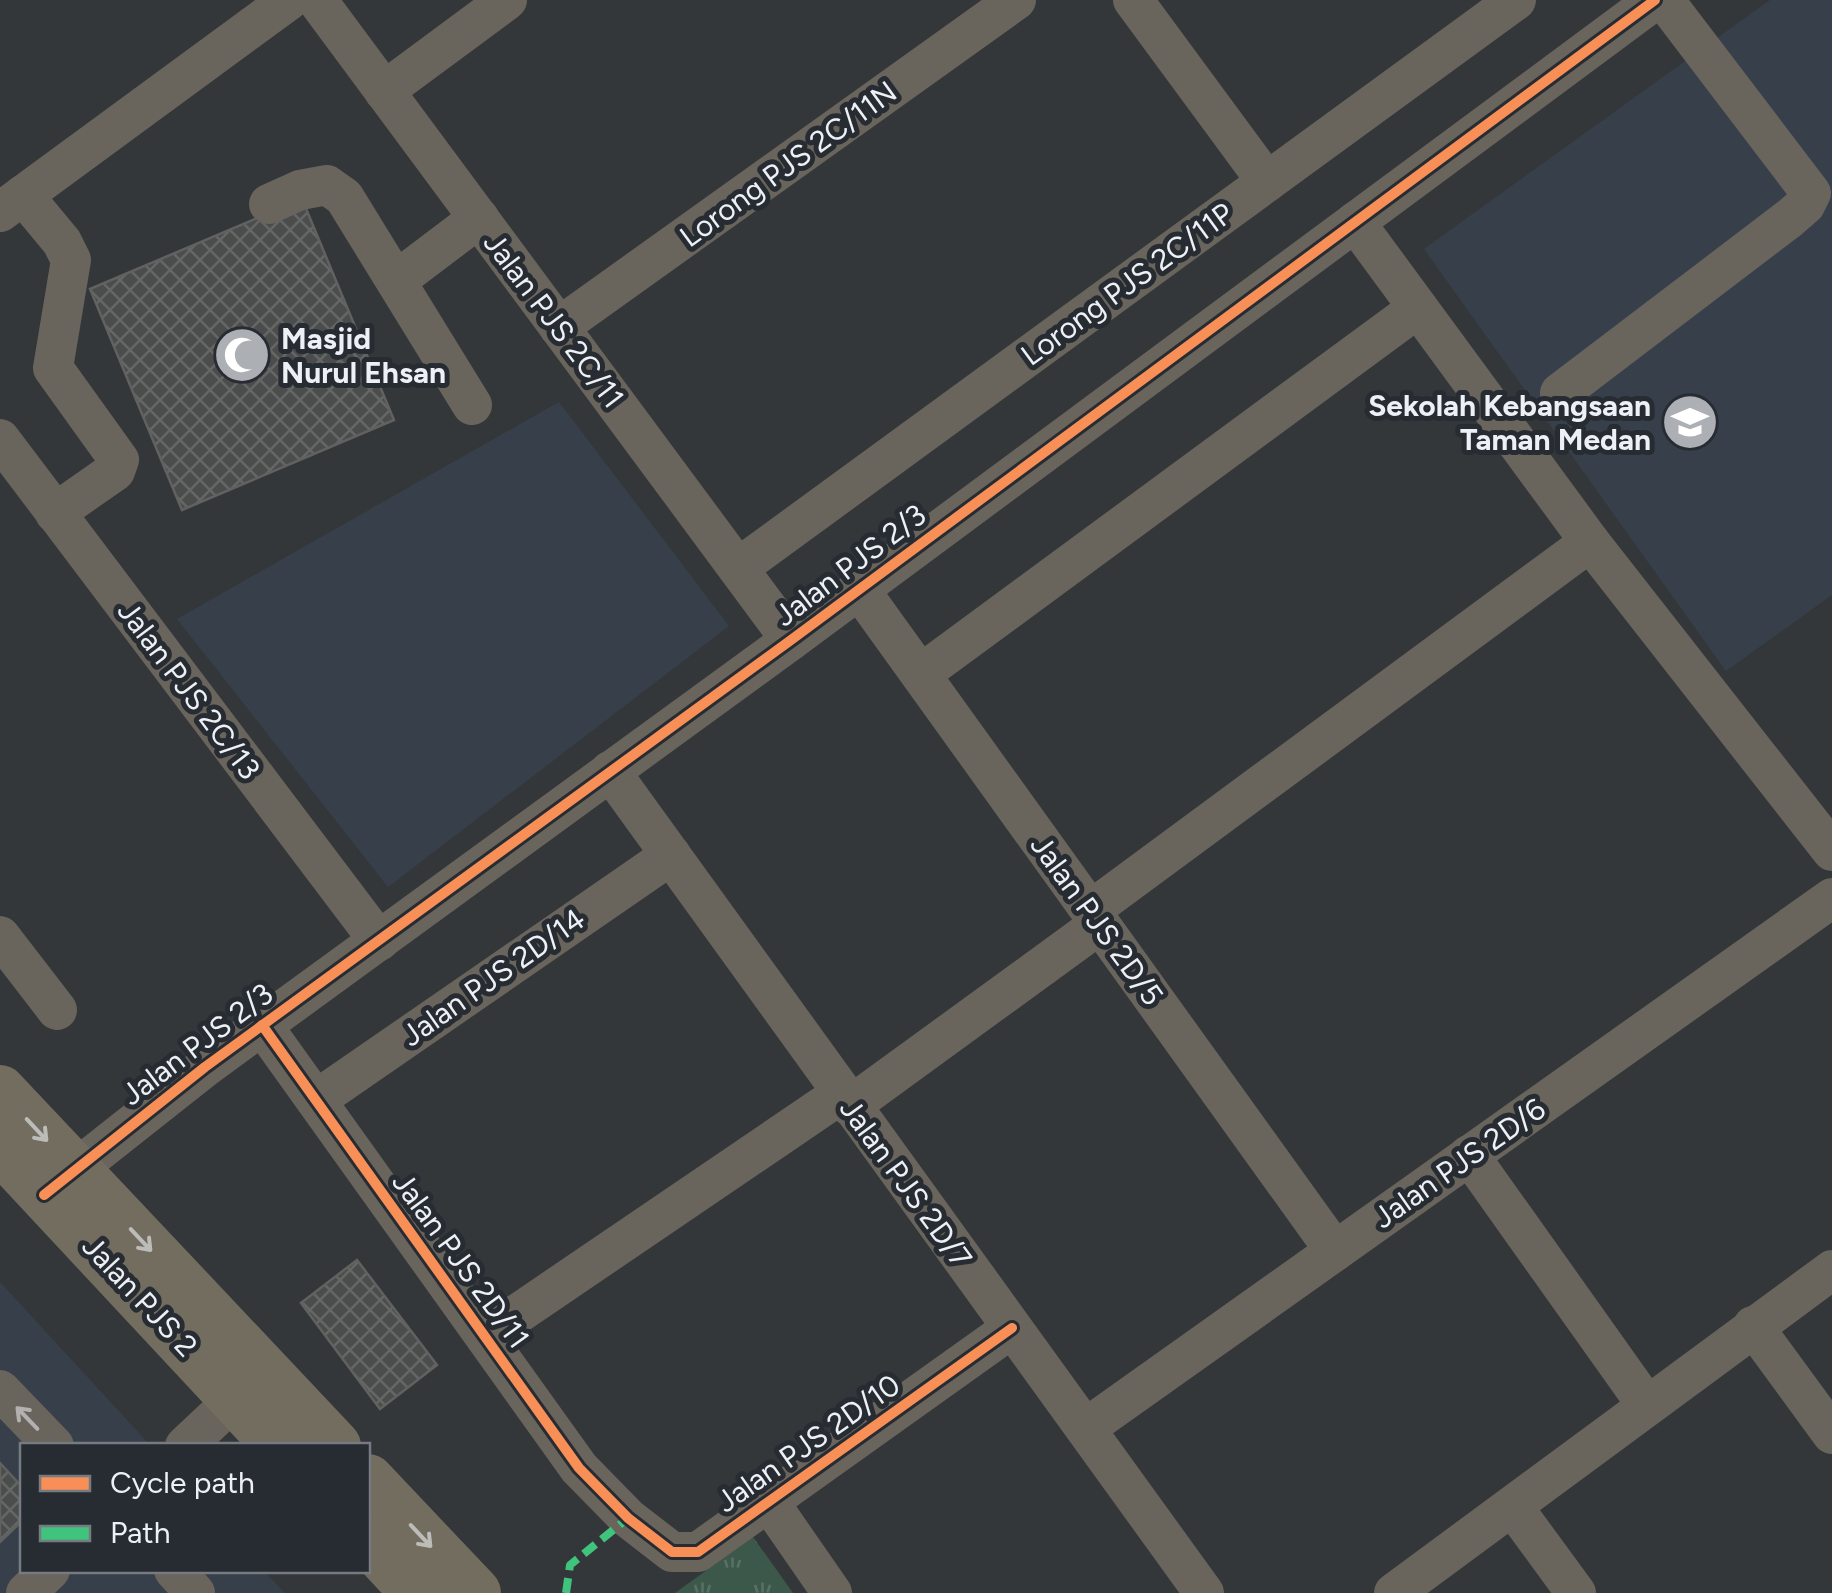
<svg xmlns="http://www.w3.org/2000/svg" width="1832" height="1593" viewBox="0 0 1832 1593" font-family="Figtree,sans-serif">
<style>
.built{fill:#37404a}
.park{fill:url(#park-tufts)}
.building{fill:url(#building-cross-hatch);stroke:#616160;stroke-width:2.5}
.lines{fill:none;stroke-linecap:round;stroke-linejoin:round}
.minor{stroke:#69645c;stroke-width:40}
.major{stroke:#736d5f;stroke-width:52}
.quiet{stroke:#40c37c;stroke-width:8;stroke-dasharray:15 8;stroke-linecap:butt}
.cycleway-casing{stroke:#272c33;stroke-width:16}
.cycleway{stroke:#f78f57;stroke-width:10}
.oneway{stroke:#bcbcb9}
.oneway2{stroke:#b2b1b0}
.labels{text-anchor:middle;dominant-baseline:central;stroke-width:10;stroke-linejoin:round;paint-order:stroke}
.street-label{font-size:30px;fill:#edf0f5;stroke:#272c33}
.poi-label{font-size:30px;font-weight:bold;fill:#edf0f5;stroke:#272c33;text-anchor:start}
</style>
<defs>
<pattern id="park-tufts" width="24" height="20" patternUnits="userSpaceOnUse" patternTransform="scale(2.5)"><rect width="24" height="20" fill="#3c584b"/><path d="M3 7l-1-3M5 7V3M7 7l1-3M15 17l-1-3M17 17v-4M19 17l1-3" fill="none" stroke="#587066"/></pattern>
<pattern id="building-cross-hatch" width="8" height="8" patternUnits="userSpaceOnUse" patternTransform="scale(2.5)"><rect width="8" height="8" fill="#4b4c4c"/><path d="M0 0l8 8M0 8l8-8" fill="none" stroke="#656666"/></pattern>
</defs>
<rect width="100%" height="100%" fill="#34373a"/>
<!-- built -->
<g class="built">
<path d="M1770,0H1832V595L1726,671L1424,249Z"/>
<path d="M559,402L729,626L388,887L177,619Z"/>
<path d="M0,1282L150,1445L22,1446V1570L264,1571L285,1593H0Z"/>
</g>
<!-- park -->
<path class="park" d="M753,1537L793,1593H675Z"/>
<!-- building -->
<g class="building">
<path d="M302,199L394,420L182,510L90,289Z"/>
<path d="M357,1260L437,1365L380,1409L301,1303Z"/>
<path d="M0,1463L22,1487V1521L0,1542Z"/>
</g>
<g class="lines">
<!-- minor -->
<g class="minor">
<path d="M317,0L791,640"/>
<path d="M1133,0L1267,182"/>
<path d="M384,91L507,0"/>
<path d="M23,195L62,242L71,260L53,368L119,460L115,471L55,513"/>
<path d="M269,204L300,190L327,185L344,197L472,405"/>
<path d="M0,212L289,0"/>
<path d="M1355,222L1590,542L1832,851"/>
<path d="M397,280L479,218"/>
<path d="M559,327L1016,0"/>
<path d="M1560,393L1790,218L1805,205L1811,193L1664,0"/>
<path d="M0,439L379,941"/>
<path d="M738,568L1516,0"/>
<path d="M859,589L1335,1251"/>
<path d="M922,673L1418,308"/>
<path d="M610,771L1204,1593"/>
<path d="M1091,910L1590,542"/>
<path d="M0,936L57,1010"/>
<path d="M262,1025L579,1468L628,1518L672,1552H698L1012,1328"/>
<path d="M316,1100L671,855"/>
<path d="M850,1106L1100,924"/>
<path d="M1469,1155L1646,1404"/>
<path d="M52,1188L205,1067L791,640L1655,0"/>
<path d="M1753,1326L1832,1434"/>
<path d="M485,1336L841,1094"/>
<path d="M0,1390L54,1446"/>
<path d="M1086,1428L1832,898"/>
<path d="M185,1446L235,1399"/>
<path d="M769,1502L832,1593"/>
<path d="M1513,1507L1576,1593"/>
<path d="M174,1570L195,1593"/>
<path d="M26,1593L50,1570"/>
<path d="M1394,1593L1832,1270"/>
</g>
<!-- major -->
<g class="major">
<path d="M0,1091L335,1446"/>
<path d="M0,1147L279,1446"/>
<path d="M368,1480L475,1593"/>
<path d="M368,1540L417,1593"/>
</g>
<!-- quiet -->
<path class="quiet" d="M566,1593L570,1565L628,1518"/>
<!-- cycleway casing -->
<g class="cycleway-casing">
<g id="cycleway">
<path d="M262,1025L579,1468L628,1518L672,1552H698L1012,1328"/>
<path d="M44,1195L205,1067L791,640L1655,0"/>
</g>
</g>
<!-- cycleway -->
<use href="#cycleway" class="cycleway"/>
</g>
<!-- one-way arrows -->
<defs><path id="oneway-shaft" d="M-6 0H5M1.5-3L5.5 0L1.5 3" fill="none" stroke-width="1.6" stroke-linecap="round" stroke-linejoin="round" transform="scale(2.5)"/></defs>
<g class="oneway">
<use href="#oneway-shaft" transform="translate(37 1130) rotate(47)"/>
<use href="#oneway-shaft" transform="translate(141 1240) rotate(47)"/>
<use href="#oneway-shaft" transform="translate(421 1536) rotate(47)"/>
</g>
<use class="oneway2" href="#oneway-shaft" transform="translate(27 1418) rotate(-134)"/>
<!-- icons -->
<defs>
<g id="mosque-disc" transform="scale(2.875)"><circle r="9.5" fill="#acafb4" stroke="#272c33"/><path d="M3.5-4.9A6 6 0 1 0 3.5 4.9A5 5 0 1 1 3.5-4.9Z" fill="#fff"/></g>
<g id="school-disc" transform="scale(2.875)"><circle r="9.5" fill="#acafb4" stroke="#272c33"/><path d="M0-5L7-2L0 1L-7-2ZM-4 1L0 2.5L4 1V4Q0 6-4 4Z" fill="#fff"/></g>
</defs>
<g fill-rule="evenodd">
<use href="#mosque-disc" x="242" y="355"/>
<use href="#school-disc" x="1690" y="422"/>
</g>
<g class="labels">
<!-- street labels -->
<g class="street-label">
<text transform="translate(788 164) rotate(-36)">Lorong PJS 2C/11N</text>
<text transform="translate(1127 284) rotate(-36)">Lorong PJS 2C/11P</text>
<text transform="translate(554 320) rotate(53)">Jalan PJS 2C/11</text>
<text transform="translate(850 565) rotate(-37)">Jalan PJS 2/3</text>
<text transform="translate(189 690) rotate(53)">Jalan PJS 2C/13</text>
<text transform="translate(1097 920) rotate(54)">Jalan PJS 2D/5</text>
<text transform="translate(493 977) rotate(-35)">Jalan PJS 2D/14</text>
<text transform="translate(197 1044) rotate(-37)">Jalan PJS 2/3</text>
<text transform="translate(1459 1163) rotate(-35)">Jalan PJS 2D/6</text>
<text transform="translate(906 1183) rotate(54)">Jalan PJS 2D/7</text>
<text transform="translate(461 1260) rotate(54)">Jalan PJS 2D/11</text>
<text transform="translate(140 1296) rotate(47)">Jalan PJS 2</text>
<text transform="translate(808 1443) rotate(-35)">Jalan PJS 2D/10</text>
</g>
<!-- poi labels -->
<g class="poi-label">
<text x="281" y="338">Masjid<tspan x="281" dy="34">Nurul Ehsan</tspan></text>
<text x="1651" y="405" text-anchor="end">Sekolah Kebangsaan<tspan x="1651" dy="34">Taman Medan</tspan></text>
</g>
</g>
<!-- legend -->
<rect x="20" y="1443" width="350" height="130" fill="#272c33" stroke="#767a81" stroke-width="2.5"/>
<rect x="40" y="1476" width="50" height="15" fill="#f78f57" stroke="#767a81" stroke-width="2.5"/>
<text x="110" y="1493" font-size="30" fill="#edf0f5">Cycle path</text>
<rect x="40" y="1526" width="50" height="15" fill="#40c37c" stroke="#767a81" stroke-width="2.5"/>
<text x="110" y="1543" font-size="30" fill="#edf0f5">Path</text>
</svg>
